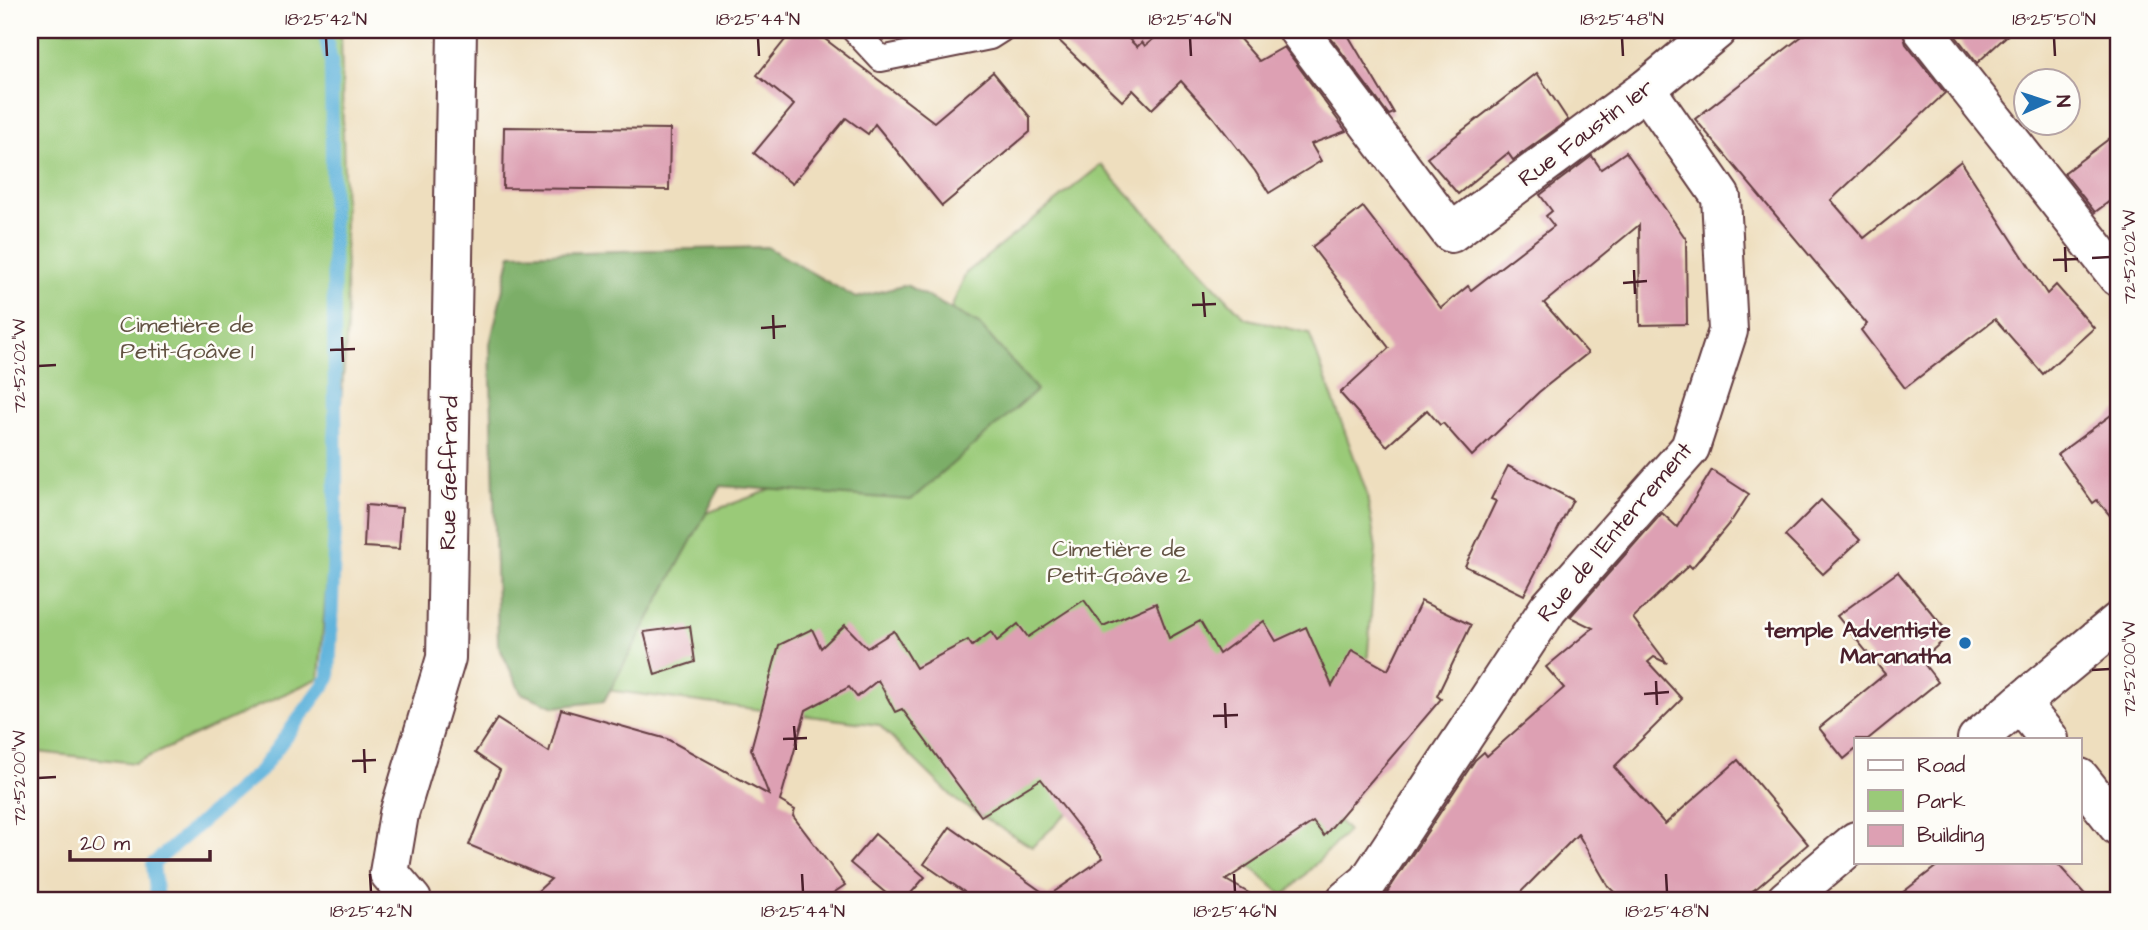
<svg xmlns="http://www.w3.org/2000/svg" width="2148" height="930" viewBox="0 0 2148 930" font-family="'Architects Daughter',sans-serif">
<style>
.green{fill:#9aca78;stroke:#727452;stroke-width:2}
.forest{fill:#7bae68;stroke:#62664a;stroke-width:2}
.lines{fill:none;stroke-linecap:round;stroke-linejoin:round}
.stream{stroke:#61b4dc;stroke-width:14}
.building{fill:#dda0b3}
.service-casing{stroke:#633c41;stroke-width:28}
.minor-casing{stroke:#633c41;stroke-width:42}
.service{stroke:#fff;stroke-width:24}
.minor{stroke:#fff;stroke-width:38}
.ticks{fill:none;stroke:#4a1f2b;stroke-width:2.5}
.poi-dot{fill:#1f6fb2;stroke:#fdfcf7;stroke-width:2.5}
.labels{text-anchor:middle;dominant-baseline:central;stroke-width:5;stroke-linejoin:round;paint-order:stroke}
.street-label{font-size:23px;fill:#4a1f2b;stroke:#fdfcf7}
.park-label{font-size:23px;fill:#625242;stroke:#fdfcf7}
.poi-label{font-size:23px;font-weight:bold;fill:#4a1f2b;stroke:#fdfcf7;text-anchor:end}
.neatline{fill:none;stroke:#4a1f2b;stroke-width:2.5}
.ticks-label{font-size:18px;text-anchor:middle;fill:#4a1f2b}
</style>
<rect width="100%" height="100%" fill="#fdfcf7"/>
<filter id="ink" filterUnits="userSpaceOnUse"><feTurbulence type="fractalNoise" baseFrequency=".0143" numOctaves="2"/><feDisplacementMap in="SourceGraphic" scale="14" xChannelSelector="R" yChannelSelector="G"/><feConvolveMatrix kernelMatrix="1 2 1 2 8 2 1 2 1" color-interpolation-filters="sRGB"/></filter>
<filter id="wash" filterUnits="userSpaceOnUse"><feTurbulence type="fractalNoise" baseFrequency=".00686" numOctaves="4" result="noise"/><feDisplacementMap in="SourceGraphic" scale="28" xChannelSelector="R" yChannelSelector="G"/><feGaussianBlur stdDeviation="1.57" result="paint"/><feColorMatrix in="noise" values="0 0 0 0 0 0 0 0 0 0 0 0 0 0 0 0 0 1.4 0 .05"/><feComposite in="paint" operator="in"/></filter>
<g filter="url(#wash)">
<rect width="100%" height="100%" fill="#eedebe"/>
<!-- green -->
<g class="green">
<path d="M30,30H341L347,327L319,678L135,763L30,751Z"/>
<path d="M1101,165L1245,318L1309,333L1366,490L1376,549L1366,679L1297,775L1348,831L1284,896L1252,868L1070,811L1032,847L957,801L879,725L607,690L596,553L892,446L966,273Z"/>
</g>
<!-- forest -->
<path class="forest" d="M767,247L856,298L906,285L979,324L1037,390L911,500L721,486L604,701L555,707L521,693L498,644L490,344L511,254Z"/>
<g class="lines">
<!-- stream -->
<path class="stream" d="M157,900L153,864L260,771L329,678L336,496L331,61L324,30"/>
</g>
<g id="blocks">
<!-- building -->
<g class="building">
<path d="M793,30H813L934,122L993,72L1030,117V132L942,206L875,124L868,134L846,118L792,184L754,153L794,105L757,75Z"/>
<path d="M1048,30H1120L1137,47L1142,42L1145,46L1164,30H1232L1259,61L1284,47L1346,131L1311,144L1321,161L1269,193L1255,171L1213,117L1181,81L1152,109L1133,90L1122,101Z"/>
<path d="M1325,30H1345L1394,113L1389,115Z"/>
<path d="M1810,30H1902L1906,44L1945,93L1831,200L1864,238L1961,161L2047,294L2056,285L2094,328L2043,374L1995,319L1905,388L1861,330L1867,324L1695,119Z"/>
<path d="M1951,30H2013L1977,63Z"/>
<path d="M1537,73L1568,120L1513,160L1508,153L1458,194L1427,158Z"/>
<path d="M504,127L670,129L669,190L503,188Z"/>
<path d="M2118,132V195L2095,212L2064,173Z"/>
<path d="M1626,152L1686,239L1687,324L1640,325L1639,225L1544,303L1588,353L1539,392L1472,456L1443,423L1440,425L1427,410L1387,446L1340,393L1389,348L1312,247L1363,207L1441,308L1468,286L1471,290L1554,226L1546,216L1552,211L1540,195L1592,156L1601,169Z"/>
<path d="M2118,410V525L2097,500L2093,503L2058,454Z"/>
<path d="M1508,466L1573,500L1524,595L1465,566L1496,501L1491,499Z"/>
<path d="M1712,470L1749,494L1732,520L1692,568L1689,565L1633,618L1667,663L1654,657L1648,662L1682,699L1614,767L1665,824L1738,760L1808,844L1758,887L1739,900H1622L1608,886L1578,834L1513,900H1392L1386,894L1475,760L1484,752L1487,756L1564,688L1546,667L1593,628L1570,617L1662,513L1677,527Z"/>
<path d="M1821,500L1860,540L1823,574L1785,536Z"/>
<path d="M366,505L402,508L399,549L364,547Z"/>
<path d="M1898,572L1950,635L1921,660L1938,682L1868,739H1856V749L1844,759L1819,728L1885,674L1837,616Z"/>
<path d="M1084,600L1103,626L1156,603L1169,638L1200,621L1219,654L1264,621L1276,641L1306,627L1332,686L1352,650L1388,670L1421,601L1471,625L1437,696L1441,699L1324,836L1313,822L1226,880L1261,900H976L924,864L950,827L1048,896L1103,858L1041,779L981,816L902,709L895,712L878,680L857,697L849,687L806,710L780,801L795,810L793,816L845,885L823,900H528L551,879L469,845L500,770L475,753L497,719L549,752L561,709L667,739L769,795L751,749L779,645L812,629L821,648L845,625L867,648L894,631L916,668L968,640L972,646L991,632L997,641L1018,624L1028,637Z"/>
<path d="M690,626L695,662L655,675L644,632Z"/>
<path d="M875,834L925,877L905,900H894L850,863Z"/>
<path d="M1942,862H2056L2090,900H1893Z"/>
</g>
</g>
</g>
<g filter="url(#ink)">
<use href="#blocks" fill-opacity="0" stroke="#633c41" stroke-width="2"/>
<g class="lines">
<!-- service casing -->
<g class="service-casing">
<path id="service" d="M854,30L881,59L990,37L1001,30"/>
</g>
<!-- minor casing -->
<g class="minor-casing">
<g id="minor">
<path d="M1298,30L1451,233L1646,89L1717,30"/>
<path d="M1923,30L2118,277"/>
<path d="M2020,703L2049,739"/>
<path d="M1977,739L2118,622"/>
<path d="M2080,778L2118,826"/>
<path d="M412,900L389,873L399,814L446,658L457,30"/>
<path d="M1346,900L1368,882L1548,609L1690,448L1728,331L1721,197L1646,89"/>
<path d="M1786,900L1856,841"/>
</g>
</g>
<!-- service -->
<use href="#service" class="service"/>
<!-- minor -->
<use href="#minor" class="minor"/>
</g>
</g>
<!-- ticks -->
<path class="ticks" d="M326,38L327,56M758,38L759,56M1190,38L1191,56M1622,38L1623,56M2054,38L2055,56M2065,247L2066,272M2092,258L2110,257M2053,260L2078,259M1634,270L1635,294M1623,283L1647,281M1203,292L1205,317M1192,305L1216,304M773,315L774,339M761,328L786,326M342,337L343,362M330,350L355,349M38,366L56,365M2092,670L2110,669M1656,681L1657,705M1644,694L1669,692M1225,703L1226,728M1213,716L1238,715M794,726L796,750M783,739L807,738M364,749L365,773M352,761L376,760M38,778L56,777M370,874L371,892M802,874L803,892M1234,874L1235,892M1666,874L1667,892"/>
<!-- markers -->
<circle class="poi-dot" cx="1965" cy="643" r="7"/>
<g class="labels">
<!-- street labels -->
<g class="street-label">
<text transform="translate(1586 133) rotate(-37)">Rue Faustin 1er</text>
<text transform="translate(449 473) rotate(-89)">Rue Geffrard</text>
<text transform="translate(1615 532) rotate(-50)">Rue de l'Enterrement</text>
</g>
<!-- park labels -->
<g class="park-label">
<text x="187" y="325">Cimetière de<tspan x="187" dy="26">Petit-Goâve 1</tspan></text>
<text x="1119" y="549">Cimetière de<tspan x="1119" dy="26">Petit-Goâve 2</tspan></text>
</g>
<!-- poi labels -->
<g class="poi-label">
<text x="1951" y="630">temple Adventiste<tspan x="1951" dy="26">Maranatha</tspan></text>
</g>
</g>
<!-- margin -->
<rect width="2148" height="930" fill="none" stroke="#fdfcf7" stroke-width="77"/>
<!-- legend -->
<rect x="1854" y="738" width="228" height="126" fill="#fdfcf7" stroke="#b5a4a5" stroke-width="2"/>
<rect x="1868" y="760" width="35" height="10" fill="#ffffff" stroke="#b5a4a5" stroke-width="2"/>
<text x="1917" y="772" font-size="21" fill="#4a1f2b">Road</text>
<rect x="1868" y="790" width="35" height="21" fill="#9aca78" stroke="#b5a4a5" stroke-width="2"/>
<text x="1917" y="808" font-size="21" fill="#4a1f2b">Park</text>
<rect x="1868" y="825" width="35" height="21" fill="#dda0b3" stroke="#b5a4a5" stroke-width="2"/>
<text x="1917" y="842" font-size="21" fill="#4a1f2b">Building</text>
<!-- north arrow -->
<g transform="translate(2047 102) rotate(87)"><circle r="33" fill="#fdfcf7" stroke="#b5a4a5" stroke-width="2"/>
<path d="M0-5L12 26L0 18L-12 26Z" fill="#1f6fb2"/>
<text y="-10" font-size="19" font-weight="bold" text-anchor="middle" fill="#4a1f2b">N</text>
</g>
<!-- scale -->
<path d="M70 850v10h140v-10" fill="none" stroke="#4a1f2b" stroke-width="3.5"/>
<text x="80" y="850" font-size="21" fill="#4a1f2b" stroke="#fdfcf7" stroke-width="5" paint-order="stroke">20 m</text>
<rect x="38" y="38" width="2072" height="854" class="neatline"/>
<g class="ticks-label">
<text x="326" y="25">18°25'42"N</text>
<text x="758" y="25">18°25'44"N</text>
<text x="1190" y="25">18°25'46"N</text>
<text x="1622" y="25">18°25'48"N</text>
<text x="2054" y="25">18°25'50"N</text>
<text transform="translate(2129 257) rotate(-90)" y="6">72°52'02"W</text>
<text transform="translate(19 366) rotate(-90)" y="6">72°52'02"W</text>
<text transform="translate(2129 669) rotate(-90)" y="6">72°52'00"W</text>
<text transform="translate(19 778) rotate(-90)" y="6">72°52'00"W</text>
<text x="371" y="917">18°25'42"N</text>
<text x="803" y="917">18°25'44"N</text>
<text x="1235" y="917">18°25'46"N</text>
<text x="1667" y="917">18°25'48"N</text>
</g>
</svg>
